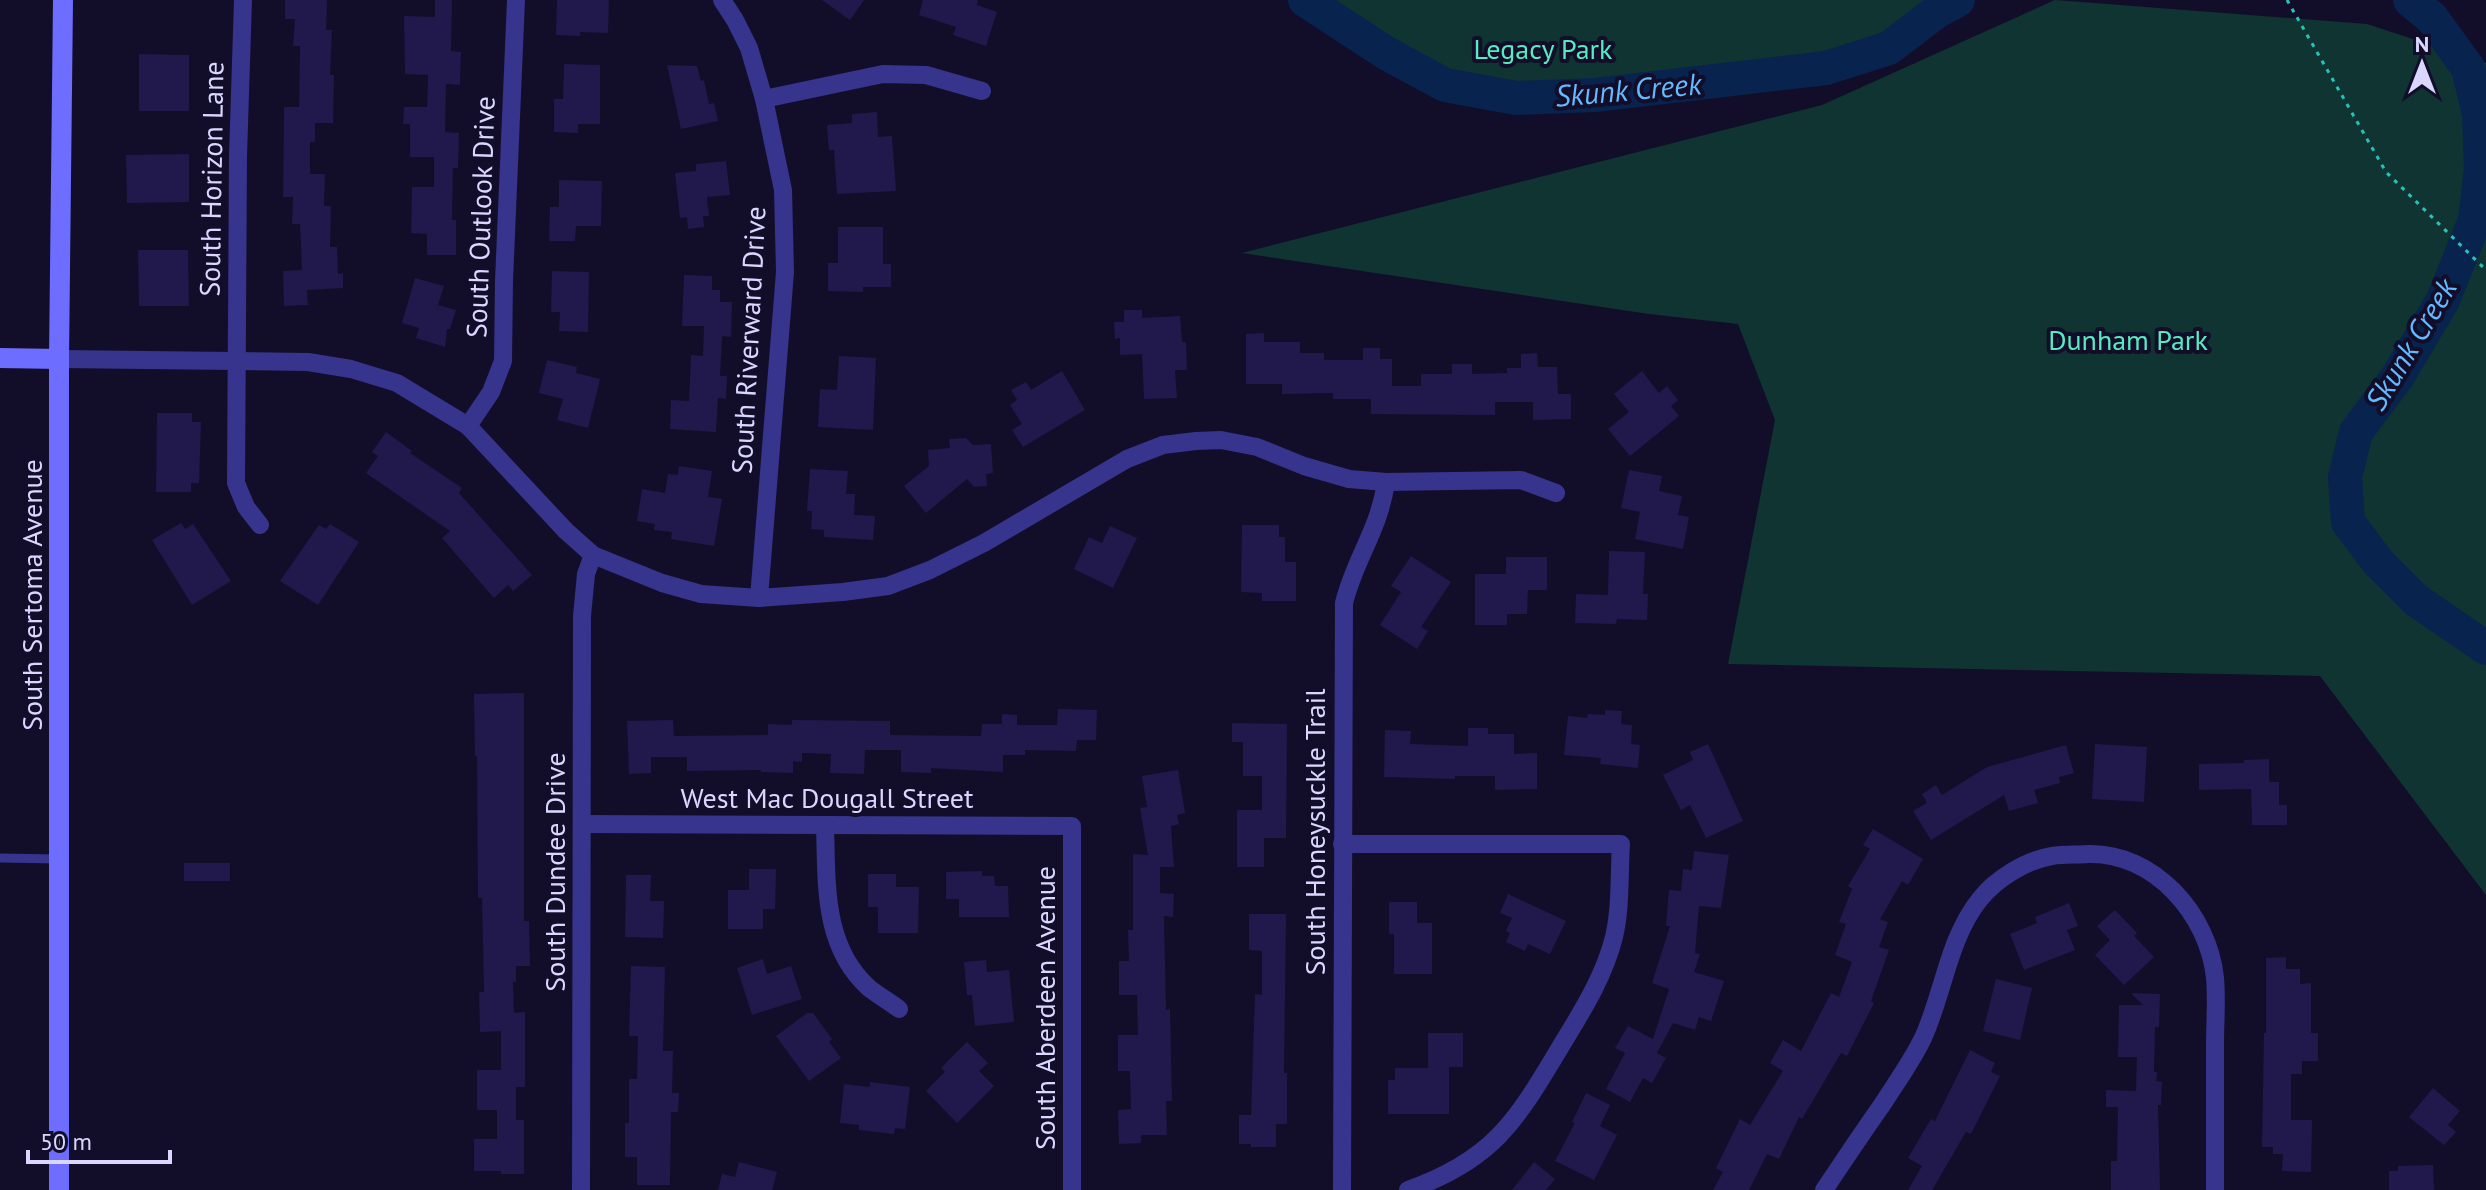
<svg xmlns="http://www.w3.org/2000/svg" width="2486" height="1190" viewBox="0 0 2486 1190" font-family="'PT Sans',sans-serif">
<style>
.green{fill:#103432}
.lines{fill:none;stroke-linecap:round;stroke-linejoin:round}
.river{stroke:#07234e;stroke-width:34}
.building{fill:#21184c}
.path{stroke:#24c4b8;stroke-width:3;stroke-dasharray:4 6;stroke-linecap:butt}
.lane{stroke:#36348c;stroke-width:9}
.street{stroke:#36348c;stroke-width:18}
.secondary{stroke:#6d6dff;stroke-width:20}
.labels{text-anchor:middle;dominant-baseline:central;stroke-width:8;stroke-linejoin:round;paint-order:stroke}
.park-label{font-size:28px;fill:#56ebc2;stroke:#120e29}
.street-label{font-size:28px;fill:#dad6ff;stroke:#120e29}
.water-label{font-size:30px;font-style:italic;fill:#64baff;stroke:#120e29}
</style>
<rect width="100%" height="100%" fill="#120e29"/>
<!-- green -->
<g class="green">
<path d="M1305,0H1958L1936,12L1889,48L1826,68L1595,95L1516,98L1445,85L1386,53Z"/>
<path d="M2055,0L2367,24L2486,63V895L2320,676L1728,664L1775,420L1738,324L1649,314L1242,253L1822,105Z"/>
</g>
<g class="lines">
<!-- river -->
<g class="river">
<path d="M1305,0L1386,53L1445,85L1516,98L1595,95L1826,68L1889,48L1936,12L1958,0"/>
<path d="M2410,0L2432,18L2468,68L2479,114L2481,169L2475,220L2443,300L2398,376L2356,432L2345,477L2348,522L2378,562L2416,600L2486,648"/>
</g>
</g>
<!-- building -->
<g class="building">
<path d="M285,0H327L326,30H332L330,75H334L333,123H315V142H310V174H325L324,206H331L330,247H337L338,274L343,273V288L307,290L308,305L284,306L283,271L302,270L300,224H292L293,197H283L284,107H299L300,46H293L295,19H285Z"/>
<path d="M435,0H452L451,51L461,52L460,85L446,84L445,132L459,133L458,168H453L452,220H456V255H427V234L411,233L412,187H434V157H410V124H403L404,107H427L428,75L405,74L404,16L435,17Z"/>
<path d="M557,0H609L608,33L580,32V36L556,35Z"/>
<path d="M822,0H864L850,20Z"/>
<path d="M923,0H978L977,5L997,12L986,46L953,35L956,27L919,15Z"/>
<path d="M139,54L189,55V111H139Z"/>
<path d="M564,64L600,65V124H578V133L554,132V99H563Z"/>
<path d="M667,65L697,66L701,81L704,80L709,104L714,103L718,121L681,129Z"/>
<path d="M877,112L878,137L892,136L896,191L837,194L834,150H829L827,125L852,123V114Z"/>
<path d="M189,154V202L127,203L126,155Z"/>
<path d="M726,161L730,195L707,197L709,216H703L704,227L688,229L687,217L680,218L675,173L696,171V164Z"/>
<path d="M559,180L602,181L601,226H576L575,241H549L550,207H559Z"/>
<path d="M838,227H883V264H891V287H863V292L828,291V263H838Z"/>
<path d="M138,250H188L189,306H139Z"/>
<path d="M552,271L589,272L588,332L559,331L560,312H551Z"/>
<path d="M684,275L712,276V290H720V302H732L731,337L722,336L720,376H727L726,399L718,398L716,432L670,429L671,400L689,401L691,355L703,356L704,326H682Z"/>
<path d="M415,278L444,286L438,305L456,310L450,329H447L445,347L416,338L419,328L402,323Z"/>
<path d="M1124,310H1142V318L1180,316L1182,342H1186L1187,370H1175L1177,398L1144,399L1142,354L1120,355V338L1115,339L1114,322H1124Z"/>
<path d="M1264,333V342H1300V353H1324V360H1363V348H1380V359H1392V386H1421V374H1452V364H1472V374L1507,373V368H1521V354L1537,353L1538,367H1557L1558,394H1571V419L1533,420V402H1495V415L1371,414V399H1333V393L1282,394V384H1246V334Z"/>
<path d="M839,356L876,358L873,430L818,427L820,389L837,390Z"/>
<path d="M547,360L577,367L576,373L600,379L588,428L557,420L563,399L539,393Z"/>
<path d="M1062,371L1085,410L1023,447L1012,430L1022,424L1010,405L1017,400L1011,390L1026,382L1031,390Z"/>
<path d="M1642,371L1659,393L1667,386L1678,400L1671,406L1679,416L1630,456L1608,429L1629,412L1614,394Z"/>
<path d="M157,413H192V422H201L199,483H191V492H156Z"/>
<path d="M386,432L412,451L410,453L462,488L459,493L532,575L513,591L508,585L494,598L442,538L450,531L366,473L378,456L372,452Z"/>
<path d="M966,438L973,445L991,444L993,473L986,474L987,486L974,487L967,479L926,513L904,486L929,466L928,450L950,448L949,439Z"/>
<path d="M679,466L712,471L708,497L722,499L714,546L671,539L672,532L654,530L655,524L637,521L642,489L665,493L668,474L678,475Z"/>
<path d="M810,469L848,471L846,494H855L854,515L875,516L873,540L824,537V530L811,529L812,511H807Z"/>
<path d="M1629,470L1662,476L1659,491L1682,496L1678,515L1689,517L1683,549L1635,539L1640,512L1621,508Z"/>
<path d="M181,523L185,529L193,524L231,581L192,605L152,540Z"/>
<path d="M330,524L359,542L318,605L280,581L319,525L326,529Z"/>
<path d="M1242,525H1279V537H1285V562H1296V601H1262V593L1241,592Z"/>
<path d="M1110,526L1137,538L1113,588L1074,569L1089,537L1102,543Z"/>
<path d="M1609,551L1645,552L1643,594H1648L1647,620L1617,619L1616,624L1575,623L1576,594L1608,595Z"/>
<path d="M1411,556L1451,582L1421,627L1428,631L1417,649L1380,625L1401,592L1391,586Z"/>
<path d="M1506,557H1547V590H1528L1527,614H1507V625H1475V574H1506Z"/>
<path d="M524,693V921H529L530,966H516V982H513L514,1013L525,1012V1087H516V1120H524V1174H501V1171H474V1139H497V1110H477V1070H501V1031L480,1032L479,992H484L482,898H478L477,756L475,757L474,694Z"/>
<path d="M1058,709L1097,710L1096,740H1077L1076,751L1025,750V755H1003V772L931,768V773L901,772V750H865L864,774L830,773L831,754L802,753V762L793,761V773L761,772V770L687,771V757H651V773L629,774L627,721L673,720L674,736L768,735V724L792,725V720L890,721V735L981,736L982,724H1002V714L1017,715V725H1057Z"/>
<path d="M1605,710L1622,711L1621,724L1632,725L1631,744L1640,745L1638,768L1600,764L1601,758L1564,755L1568,716L1587,718L1588,714L1605,715Z"/>
<path d="M1232,723L1287,724L1286,838H1264V867H1237V810H1262V776H1243V742H1232Z"/>
<path d="M1468,728H1488V734H1514V754L1537,753V789L1495,790V776H1455V779L1384,777L1385,730L1411,731L1410,744L1468,746Z"/>
<path d="M1708,744L1743,821L1706,838L1690,805L1681,810L1663,775L1693,760L1690,752Z"/>
<path d="M2095,744L2147,747L2144,802L2092,799Z"/>
<path d="M2066,745L2074,773L2059,777L2060,783L2034,790L2038,803L2009,811L2004,795L1931,840L1913,811L1927,803L1922,794L1936,785L1942,795L1987,767Z"/>
<path d="M2269,759V782H2279V805H2287V825H2252L2251,789L2199,790V764L2244,763V760Z"/>
<path d="M1178,770L1185,813L1177,815L1179,824L1171,826L1174,867H1160V893L1174,894L1173,917L1164,916L1166,1010L1170,1009L1172,1101H1166L1167,1135H1141V1143L1119,1144L1118,1110L1131,1109L1130,1071H1118V1035H1138L1137,995H1119V961H1129L1128,930H1133V854L1148,855L1140,808L1147,807L1142,776Z"/>
<path d="M1873,829L1923,859L1908,885L1902,881L1880,919L1888,922L1879,947L1889,950L1871,1001L1874,1003L1847,1056L1841,1053L1802,1119L1799,1117L1779,1159L1767,1154L1749,1190H1713L1723,1172L1716,1168L1740,1119L1750,1125L1783,1071L1770,1063L1783,1040L1801,1051L1831,993L1839,997L1852,962L1835,955L1846,924L1839,922L1852,889L1848,886L1870,849L1863,845Z"/>
<path d="M1694,851L1729,855L1721,908L1699,906L1695,953L1700,954L1694,972L1724,981L1711,1021L1699,1017L1695,1030L1673,1023L1657,1053L1666,1058L1652,1083L1643,1078L1630,1102L1606,1089L1625,1053L1615,1048L1628,1026L1653,1039L1669,989L1652,983L1670,926H1666L1669,890L1681,891L1683,869L1692,870Z"/>
<rect x="184" y="863" width="46" height="18"/>
<path d="M749,869H776L775,909H763V929H728V890H749Z"/>
<path d="M982,871V876H994L995,886H1008L1009,917H959V899H946V872Z"/>
<path d="M868,874H896V887H919L918,933H878V907H868Z"/>
<path d="M626,875H651L650,901H664L663,938L625,937Z"/>
<path d="M1508,894L1566,921L1550,954L1528,944L1525,951L1506,942L1510,933L1506,931L1512,918L1500,913Z"/>
<path d="M1389,902H1417V923H1432V974H1394V934H1389Z"/>
<path d="M2069,903L2078,926L2067,930L2075,950L2024,970L2010,934L2037,923L2035,917Z"/>
<path d="M2115,910L2137,933L2134,936L2154,957L2124,985L2095,955L2110,940L2097,926Z"/>
<path d="M1249,914H1286L1284,1073H1287V1124H1276V1147H1251V1144H1239V1115H1251L1255,994L1262,995V951L1249,950Z"/>
<path d="M2286,957V969H2300V984L2311,983V1033H2318V1061H2302V1074H2291V1120H2312L2311,1172L2282,1171L2283,1154H2273V1147H2262L2264,1033H2266V958Z"/>
<path d="M763,959L767,974L791,966L802,999L752,1015L737,968Z"/>
<path d="M986,960L987,972L1009,970L1014,1022L975,1026L972,995H967L964,962Z"/>
<path d="M631,966L665,967L663,1051H673L672,1093H679L678,1112H671L670,1185H637V1157H625V1123H629V1079H637L638,1036H629Z"/>
<path d="M1996,979L2032,988L2020,1040L1983,1031Z"/>
<path d="M2131,993L2160,994L2159,1027H2155L2154,1072H2157L2156,1081L2162,1082L2161,1105H2158L2160,1190H2111V1161H2117L2118,1107H2106V1090L2136,1091L2137,1057H2118L2119,1005H2143Z"/>
<path d="M807,1013H813L832,1039L829,1042L841,1058L809,1081L776,1036Z"/>
<path d="M1428,1033H1463V1067H1449V1114H1388V1080H1395V1068H1428Z"/>
<path d="M967,1042L988,1063L979,1071L994,1086L957,1123L926,1091L945,1072L941,1068Z"/>
<path d="M1970,1050L1995,1063L1991,1072L2000,1076L1971,1134L1966,1132L1932,1190H1908L1922,1166L1908,1158L1931,1119L1935,1121Z"/>
<path d="M870,1082L910,1087L905,1129L895,1128L894,1134L859,1130V1125L840,1123L844,1084L870,1087Z"/>
<path d="M2433,1088L2460,1111L2448,1125L2456,1132L2444,1145L2409,1117Z"/>
<path d="M1586,1093L1610,1105L1600,1126L1617,1135L1594,1180L1555,1161L1575,1123L1572,1122Z"/>
<path d="M739,1162L777,1172L772,1190H718L722,1174L735,1177Z"/>
<path d="M1534,1162L1555,1179L1546,1190H1512Z"/>
<path d="M2433,1165L2434,1190H2389V1171H2398V1166Z"/>
</g>
<g class="lines">
<!-- path -->
<path class="path" d="M2287,0L2386,172L2486,270"/>
<!-- lane -->
<path class="lane" d="M0,858L59,859"/>
<!-- street -->
<g class="street">
<path d="M243,0L238,156L236,483L246,507L260,525"/>
<path d="M722,0L735,20L749,48L764,99L783,190L785,272L759,598"/>
<path d="M764,99L883,74L926,75L982,91"/>
<path d="M59,359L308,362L351,369L397,383L468,426L566,531L593,555L662,583L701,594L759,598L843,592L888,586L930,570L984,543L1127,459L1163,445L1196,441L1221,440L1257,447L1304,466L1349,479L1386,482L1521,480L1556,493"/>
<path d="M468,426L491,392L503,361L504,281L516,0"/>
<path d="M582,824L1072,826V1190"/>
<path d="M825,826C827,882 822,946 869,988C879,996 890,1002 899,1009"/>
<path d="M1342,844H1621C1619,875 1621,907 1614,937C1605,973 1586,1005 1567,1036C1519,1115 1499,1158 1408,1190"/>
<path d="M581,1190L582,616L586,574L593,555"/>
<path d="M1342,1190L1344,603C1355,558 1379,531 1386,482"/>
<path d="M1824,1190C1843,1162 1862,1133 1882,1105C1896,1083 1912,1061 1923,1038C1944,992 1948,939 1980,899C1996,879 2026,860 2052,856C2064,854 2076,855 2088,854C2154,852 2209,915 2215,978C2217,1000 2215,1023 2215,1045C2215,1093 2215,1142 2215,1190"/>
</g>
<!-- secondary -->
<g class="secondary">
<path d="M0,358L59,359"/>
<path d="M59,1190V359L63,0"/>
</g>
</g>
<g class="labels">
<!-- park labels -->
<g class="park-label">
<text x="1543" y="48">Legacy Park</text>
<text x="2128" y="339">Dunham Park</text>
</g>
<!-- street labels -->
<g class="street-label">
<text transform="translate(211 179) rotate(-89)">South Horizon Lane</text>
<text transform="translate(480 217) rotate(-88)">South Outlook Drive</text>
<text transform="translate(748 340) rotate(-87)">South Riverward Drive</text>
<text transform="translate(31 595) rotate(-90)">South Sertoma Avenue</text>
<text x="827" y="797">West Mac Dougall Street</text>
<text transform="translate(1314 832) rotate(-90)">South Honeysuckle Trail</text>
<text transform="translate(554 872) rotate(-90)">South Dundee Drive</text>
<text transform="translate(1044 1008) rotate(-90)">South Aberdeen Avenue</text>
</g>
<!-- water labels -->
<g class="water-label">
<text transform="translate(1628 89) rotate(-5)">Skunk Creek</text>
<text transform="translate(2410 344) rotate(-59)">Skunk Creek</text>
</g>
</g>
<!-- north arrow -->
<g transform="translate(2422 64)" stroke="#120e29" stroke-width="6" paint-order="stroke">
<path d="M0-6L14 30L0 20L-14 30Z" fill="#dad6ff"/>
<text y="-12" font-size="22" font-weight="bold" text-anchor="middle" fill="#dad6ff">N</text>
</g>
<!-- scale -->
<path d="M28 1150v12h142v-12" fill="none" stroke="#dad6ff" stroke-width="4"/>
<text x="40" y="1150" font-size="24" fill="#dad6ff" stroke="#120e29" stroke-width="6" paint-order="stroke">50 m</text>
</svg>
